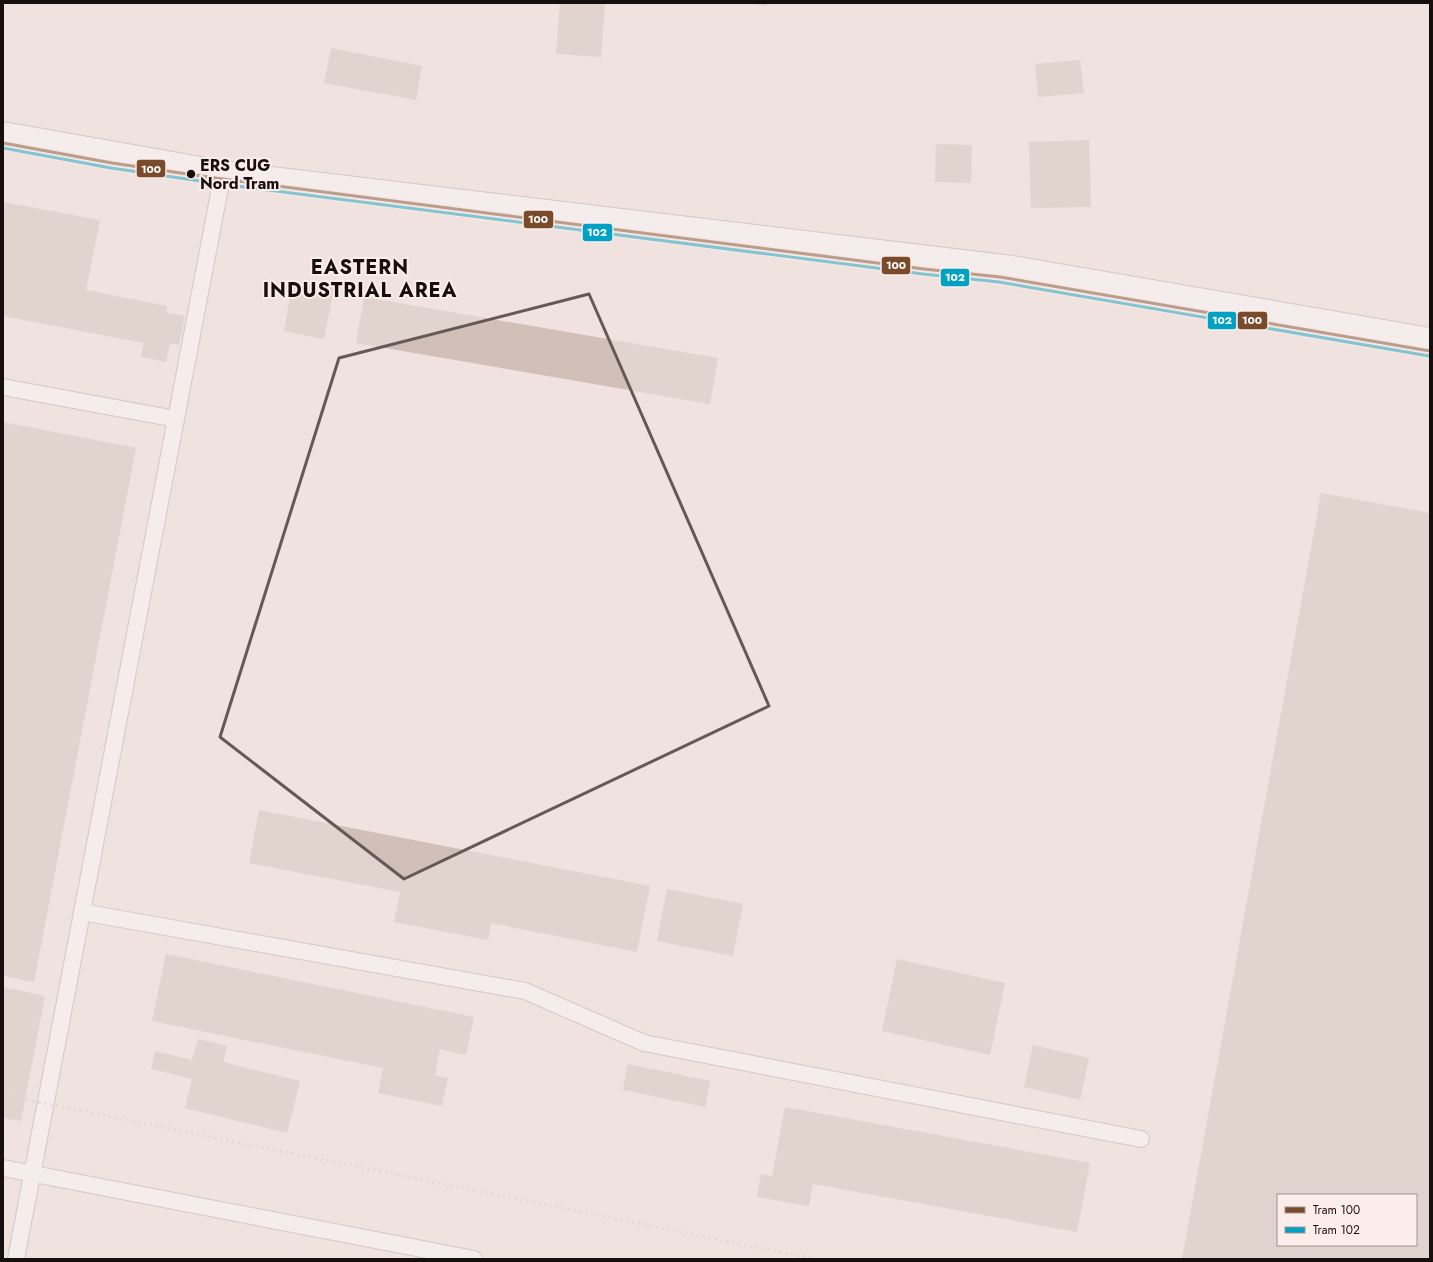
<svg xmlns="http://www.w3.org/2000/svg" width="1433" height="1262" viewBox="0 0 1433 1262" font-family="Jost,sans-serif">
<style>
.building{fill:#d0c0b8;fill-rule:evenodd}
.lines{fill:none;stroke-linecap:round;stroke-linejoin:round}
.service-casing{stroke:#b3a9a7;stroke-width:18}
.primary-casing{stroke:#b3a9a7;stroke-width:24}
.service{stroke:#fdfbfa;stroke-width:16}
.primary{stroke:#fdfbfa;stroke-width:22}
.rail{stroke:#d3cfcf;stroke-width:3;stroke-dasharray:2 4;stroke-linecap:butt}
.tram-1-casing{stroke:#fcedea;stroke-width:6}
.tram-2-casing{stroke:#fcedea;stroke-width:6}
.tram-1{stroke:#7a4b2a;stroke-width:3}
.tram-2{stroke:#01a1c4;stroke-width:3}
.marked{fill:none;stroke:#635956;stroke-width:3;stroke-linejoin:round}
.stop-dot{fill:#170f0d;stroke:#fcedea;stroke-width:1.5}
.labels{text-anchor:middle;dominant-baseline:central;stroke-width:4;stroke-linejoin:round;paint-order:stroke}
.stop-label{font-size:16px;font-weight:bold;fill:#170f0d;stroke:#fcedea;text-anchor:start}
.district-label{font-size:20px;font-weight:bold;letter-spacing:1px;fill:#170f0d;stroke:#fcedea}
.line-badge{stroke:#fcedea;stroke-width:1.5}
.badge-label{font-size:11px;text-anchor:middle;font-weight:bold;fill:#fff}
</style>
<rect width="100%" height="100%" fill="#efe2df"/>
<!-- building -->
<g class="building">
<path d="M560,3H605L601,57L556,54Z"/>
<path d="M743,3H766V6Z"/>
<path d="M331,48L422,66L416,100L324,83Z"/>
<path d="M1080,60L1084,93L1038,97L1035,64Z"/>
<path d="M1089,140L1091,207L1031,208L1029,142Z"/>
<path d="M936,144L972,145L971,183L935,182Z"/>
<path d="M3,202L100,220L86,290L167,306L166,313L185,316L179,345L170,343L166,362L141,357L144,343L3,316Z"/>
<path d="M293,281L334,288L324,339L284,331Z"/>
<path d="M364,297L718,358L710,404L356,343Z"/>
<path d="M3,422L136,448L34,982L3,976Z"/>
<path d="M1321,493L1430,513V1259H1182ZM1278,1195H1416V1245H1278Z"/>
<path d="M259,810L650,886L637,952L491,923L488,940L394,922L400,892L249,863Z"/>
<path d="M667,889L743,904L733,956L657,941Z"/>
<path d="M166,954L474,1017L466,1055L440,1049L435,1075L448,1078L442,1106L378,1093L383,1068L152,1021Z"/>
<path d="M897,959L1005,983L990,1055L882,1031Z"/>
<path d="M3,987L45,996L21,1121L3,1118Z"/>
<path d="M198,1039L227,1046L223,1062L300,1081L287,1133L185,1108L192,1079L151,1069L155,1051L192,1060Z"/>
<path d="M1033,1045L1089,1058L1080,1100L1024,1087Z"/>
<path d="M628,1064L710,1081L705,1107L623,1090Z"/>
<path d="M785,1107L1090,1163L1077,1232L813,1184L809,1206L757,1197L761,1174L772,1176Z"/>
</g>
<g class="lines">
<!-- service casing -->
<g class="service-casing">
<g id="service">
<path d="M3,387L176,419"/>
<path d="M82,912L525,991L644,1043L1141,1139"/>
<path d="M3,1168L474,1259"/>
<path d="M16,1259L223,172"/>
</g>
</g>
<!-- primary casing -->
<g class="primary-casing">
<path id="primary" d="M3,133L223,172L1012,267L1430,339"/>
</g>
<!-- service -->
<use href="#service" class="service"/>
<!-- primary -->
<use href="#primary" class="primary"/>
<!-- rail -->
<path class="rail" d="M3,1095L815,1259"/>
<!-- tram-1 casing -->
<g class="tram-1-casing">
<path id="tram-1" d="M3,143L112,163L222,179L924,269L1000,277L1430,351"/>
</g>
<!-- tram-2 casing -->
<g class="tram-2-casing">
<path id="tram-2" d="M3,148L111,168L221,184L923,274L999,282L1429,356"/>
</g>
<!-- tram-1 -->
<use href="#tram-1" class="tram-1"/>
<!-- tram-2 -->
<use href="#tram-2" class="tram-2"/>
</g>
<!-- marked area -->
<path d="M0 0H1433V1262H0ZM589,294L769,706L404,879L220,737L339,358Z" fill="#efe2df" fill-opacity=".55" fill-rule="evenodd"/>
<path class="marked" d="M589,294L769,706L404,879L220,737L339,358Z"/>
<!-- markers -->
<circle class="stop-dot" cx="191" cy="174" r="5"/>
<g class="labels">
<!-- stop labels -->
<g class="stop-label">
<text x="200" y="165">ERS CUG<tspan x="200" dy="18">Nord Tram</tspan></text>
</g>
<!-- district labels -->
<g class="district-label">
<text x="360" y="267">EASTERN<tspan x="360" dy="23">INDUSTRIAL AREA</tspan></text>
</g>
</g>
<g class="line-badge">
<rect x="136" y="159" width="30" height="19" rx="4" fill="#7a4b2a"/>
<rect x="523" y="210" width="31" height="19" rx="4" fill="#7a4b2a"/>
<rect x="582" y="223" width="31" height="19" rx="4" fill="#01a1c4"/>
<rect x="881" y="256" width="30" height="19" rx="4" fill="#7a4b2a"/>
<rect x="940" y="268" width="30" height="19" rx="4" fill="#01a1c4"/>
<rect x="1207" y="311" width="30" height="19" rx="4" fill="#01a1c4"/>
<rect x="1237" y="311" width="31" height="19" rx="4" fill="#7a4b2a"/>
</g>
<g class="badge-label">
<text x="151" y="173">100</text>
<text x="538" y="223">100</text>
<text x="597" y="236">102</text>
<text x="896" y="269">100</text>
<text x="955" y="281">102</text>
<text x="1222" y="324">102</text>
<text x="1252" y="324">100</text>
</g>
<!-- border -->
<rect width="1433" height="1262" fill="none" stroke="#170f0d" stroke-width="8"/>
<!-- legend -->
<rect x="1277" y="1194" width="140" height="52" fill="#fcedea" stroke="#a09492"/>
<rect x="1285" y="1207" width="20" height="6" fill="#7a4b2a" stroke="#a09492"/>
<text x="1313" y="1214" font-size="12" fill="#170f0d">Tram 100</text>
<rect x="1285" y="1227" width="20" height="6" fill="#01a1c4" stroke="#a09492"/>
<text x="1313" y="1234" font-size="12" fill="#170f0d">Tram 102</text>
</svg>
